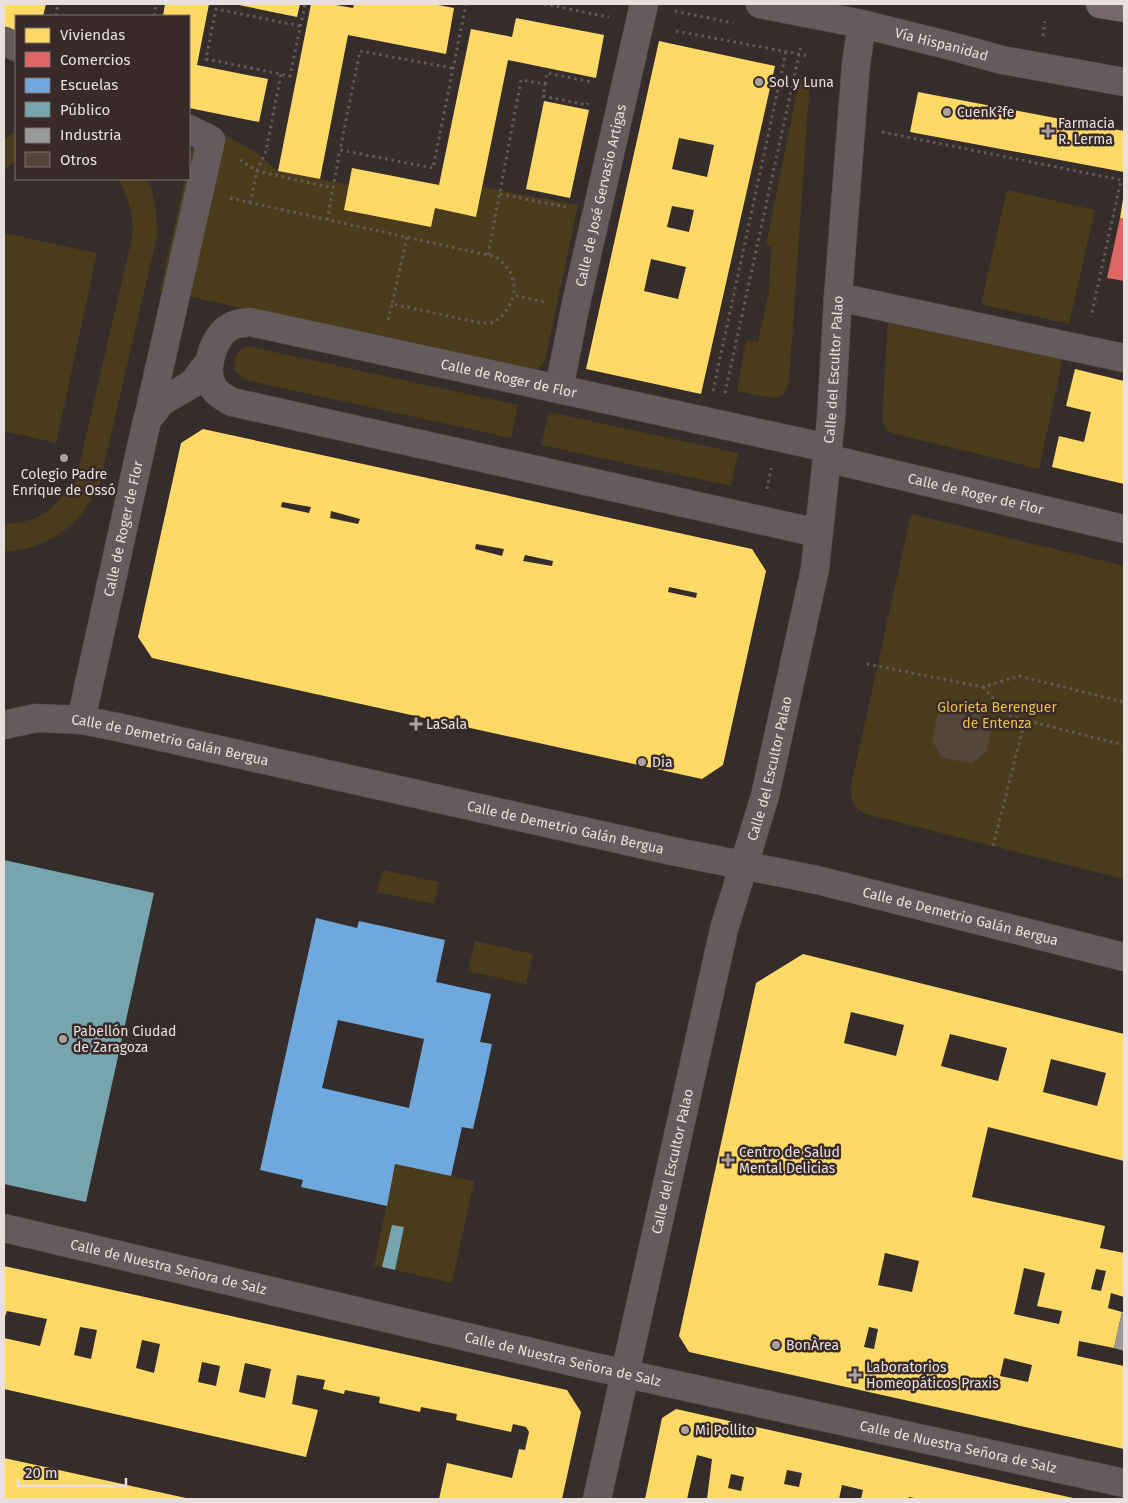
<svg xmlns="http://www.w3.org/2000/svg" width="1128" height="1503" viewBox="0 0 1128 1503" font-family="'Fira Sans',sans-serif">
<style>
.green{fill:#4a3c1a}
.homes{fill:#ffd966;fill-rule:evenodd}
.shops{fill:#e06666}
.schools{fill:#6fa8dc;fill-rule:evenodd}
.public{fill:#76a5af}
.industry{fill:#999}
.building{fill:#55463a}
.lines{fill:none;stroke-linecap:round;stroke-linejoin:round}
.minor-casing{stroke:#504a49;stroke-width:29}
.highway-casing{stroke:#504a49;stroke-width:29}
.path{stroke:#645a5c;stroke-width:3;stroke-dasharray:2.5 4;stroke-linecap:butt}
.minor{stroke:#655a5c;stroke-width:28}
.highway{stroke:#77686b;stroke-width:28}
.poi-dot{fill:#a9a1a0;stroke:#372a28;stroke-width:2}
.labels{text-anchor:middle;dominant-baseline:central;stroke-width:5;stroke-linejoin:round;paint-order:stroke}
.street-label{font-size:14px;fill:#e8e0de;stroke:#372a28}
.poi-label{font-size:14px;fill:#e8e0de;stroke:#372a28;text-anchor:start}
.park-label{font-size:14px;fill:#ecbf4b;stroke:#372a28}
</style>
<rect width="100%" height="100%" fill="#342d2c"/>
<!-- green -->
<g class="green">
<path d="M800,77C807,81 809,85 809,93L789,382C787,387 786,393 781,396C773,401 746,392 737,391L746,340L758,342L769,291L771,247L766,245Z"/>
<path d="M203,122L258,154L278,171L349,185L345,210L431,227L435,208L476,217L483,187L578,205L545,361C540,368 536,370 527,371L160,290L185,179H189C189,156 192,142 203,122Z"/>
<path d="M16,132V160L4,171V139Z"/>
<path d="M118,179H147C156,196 157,217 157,236L99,486C92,497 86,509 77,519C59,538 30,552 4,551V524C42,523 58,506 77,475L133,233C132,213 129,196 118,179Z"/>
<path d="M1007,190L1095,210L1069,324L981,304Z"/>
<path d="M4,233L97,253L56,443L4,431Z"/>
<path d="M888,319L1063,357L1039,469L892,433L886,430L882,420Z"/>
<path d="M245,347H252L518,405L511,438L245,380L235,371C234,360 235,353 245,347Z"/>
<path d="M549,412L738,453L731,486L541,445Z"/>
<path d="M911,514L1124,566V879L866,814C850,806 850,797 852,781Z"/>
<path d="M383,870L439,882L434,904L377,892Z"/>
<path d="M475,941L533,954L526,984L468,971Z"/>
<path d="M395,1164L474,1181L452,1283L395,1270L404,1228L392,1225L382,1267L374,1266Z"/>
</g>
<!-- homes -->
<g class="homes">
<path d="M4,4H46L43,16H16V33L4,30Z"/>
<path d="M165,4H209L197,65L268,79L259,122L189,108V16H163Z"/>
<path d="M234,4H300L297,17Z"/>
<path d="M311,4H330L353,8L354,4H433L454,8L446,54L348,35L320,179L278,171Z"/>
<path d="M516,18L604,35L596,78L508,60L476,217L435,208L431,227L344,210L352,168L439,185L471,29L512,37Z"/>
<path d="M659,41L775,66L701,394L586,369ZM679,138L714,145L707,177L672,169ZM672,206L694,210L689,232L667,227ZM651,259L686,267L678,299L644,291Z"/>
<path d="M918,92L1124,131V172L910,132Z"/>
<path d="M544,101L589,110L570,198L526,189Z"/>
<path d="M1123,199H1124V219L1120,218Z"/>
<path d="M1075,369L1124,381V484L1052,467L1059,436L1084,442L1091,412L1066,406Z"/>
<path d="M203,429L752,549L766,571L723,765L702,779L152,658L138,637L181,443ZM282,502L311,507L309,513L281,507ZM331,511L360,519L358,524L330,518ZM476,544L504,549L502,556L475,549ZM525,555L553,561L552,566L523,561ZM669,587L697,593L696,598L668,592Z"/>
<path d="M803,954L1124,1034V1161L988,1127L972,1197L1105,1226L1100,1248L1124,1253V1297L1111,1293L1108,1308L1122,1312L1114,1348L1079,1341L1077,1356L1124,1366V1449L689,1352L679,1336L756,983ZM851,1012L904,1025L896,1056L844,1043ZM950,1034L1007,1048L998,1081L941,1066ZM1051,1059L1106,1073L1097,1106L1043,1092ZM885,1253L919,1261L912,1292L878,1285ZM1024,1268L1045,1273L1037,1306L1062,1311L1059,1324L1014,1314ZM1096,1269L1106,1271L1101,1291L1091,1289ZM869,1327L878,1329L874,1349L864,1347ZM1004,1358L1032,1365L1028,1382L1000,1376Z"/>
<path d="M4,1266L567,1390L581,1412L562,1499H439L447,1463L512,1478L519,1449L525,1450L529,1432L526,1427L513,1424L511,1432L456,1420L457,1414L421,1407L420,1412L379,1403L380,1397L345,1390L344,1394L323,1389L325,1380L297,1375L292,1404L318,1410L306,1457L4,1389V1338L40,1346L47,1319L7,1311L4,1319ZM80,1327L97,1330L91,1359L74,1355ZM142,1340L160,1344L154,1373L136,1368ZM202,1362L220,1366L216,1386L198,1382ZM245,1363L271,1369L265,1398L239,1392Z"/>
<path d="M676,1409L1073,1498V1499H920L909,1497L908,1499H861L863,1490L842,1485L839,1499H707L712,1459L697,1455L687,1499H645L662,1418ZM787,1470L802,1473L799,1487L784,1484ZM731,1474L744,1477L741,1491L728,1488Z"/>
<path d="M4,1458L186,1498V1499H4Z"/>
</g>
<!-- shops -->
<path class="shops" d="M1120,218L1124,219V281L1107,278Z"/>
<!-- schools -->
<path class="schools" d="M316,918L357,928L359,921L445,940L436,982L491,994L480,1042L492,1044L483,1086L473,1129L462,1127L451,1176L395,1164L387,1206L301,1187L303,1180L260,1170ZM338,1020L424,1039L409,1108L322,1088Z"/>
<!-- public -->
<g class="public">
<path d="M4,860L154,893L86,1202L4,1184Z"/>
<path d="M392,1225L404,1227L395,1270L382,1267Z"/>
</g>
<!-- industry -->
<path class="industry" d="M1122,1312H1124V1351L1114,1348Z"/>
<!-- building -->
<path class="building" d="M954,704L982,710L992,727L986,752L971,764L942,757L932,741L938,713Z"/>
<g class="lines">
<!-- minor casing -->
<g class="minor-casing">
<g id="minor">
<path id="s1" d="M760,4L862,24L951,46L1002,60L1124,82"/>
<path d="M4,41L16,47"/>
<path d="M838,297L1124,358"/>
<path id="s2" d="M559,389L575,308L644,4"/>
<path d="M148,418L211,140L189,129"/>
<path id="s3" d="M826,458L1124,529"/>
<path id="s4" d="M818,533L232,402C225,398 217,394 213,387C203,370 213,336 230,327C236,323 243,323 250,322L531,383L828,448"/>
<path id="s5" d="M81,720L147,420L161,402L192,384L209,362"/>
<path id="s6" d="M4,725L36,718L81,720L117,727L672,851L817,880L1124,957"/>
<path id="s7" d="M4,1228L586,1365L1124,1483"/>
<path id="s8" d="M597,1499L724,929L765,796L815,569L831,419L838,297L856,64L862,24"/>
</g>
</g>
<!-- highway casing -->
<g class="highway-casing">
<path id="highway" d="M1100,4L1124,8"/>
</g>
<!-- path -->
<g class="path">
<path d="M544,4L609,17"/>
<path d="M675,11L733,23"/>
<path d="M56,16L58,4"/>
<path d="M154,16L156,4"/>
<path d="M300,26L216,9L206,59L290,76L305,4"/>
<path d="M676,31L809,56"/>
<path d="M1043,36L1045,21"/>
<path d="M452,68L360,51L340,150L433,168L466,4"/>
<path d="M545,84L547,73L592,82V83"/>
<path d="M882,132L1121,180L1091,317"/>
<path d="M240,160L257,171L333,188"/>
<path d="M500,194L566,207"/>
<path d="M230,198L496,257C510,268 515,277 514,295L544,302"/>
<path d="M250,203L257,171L266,151L281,74"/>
<path d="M327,220L340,150"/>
<path d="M407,237L392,304L481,323C485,323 490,323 494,322C504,317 510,305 514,295"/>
<path d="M488,255L521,80L545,84L543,96L587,105L588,103"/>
<path d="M388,320L392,304"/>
<path d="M713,391L786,52"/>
<path d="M725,393L801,45"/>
<path d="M767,489L771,468"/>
<path d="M867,664L983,687L1019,676L1124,702"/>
<path d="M983,687L1009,716L1124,745"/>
<path d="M993,846L1025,720"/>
</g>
<!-- minor -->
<use href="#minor" class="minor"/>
<!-- highway -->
<use href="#highway" class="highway"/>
</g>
<!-- markers -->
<g class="poi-dot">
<circle cx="759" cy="82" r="5"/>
<circle cx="947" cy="112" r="5"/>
<path d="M1045.5 123.5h5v5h5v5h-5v5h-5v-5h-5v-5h5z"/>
<circle cx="64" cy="458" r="5"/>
<path d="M413.5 716.5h5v5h5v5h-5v5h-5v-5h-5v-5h5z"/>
<circle cx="642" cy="762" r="5"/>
<circle cx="63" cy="1039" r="5"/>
<path d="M725.5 1152.5h5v5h5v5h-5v5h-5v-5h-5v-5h5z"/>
<circle cx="776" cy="1345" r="5"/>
<path d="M852.5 1367.5h5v5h5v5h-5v5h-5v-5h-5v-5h5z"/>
<circle cx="685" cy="1430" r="5"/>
</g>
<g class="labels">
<!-- street labels -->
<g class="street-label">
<text stroke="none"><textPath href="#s1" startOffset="186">Vía Hispanidad</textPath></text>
<text stroke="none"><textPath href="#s2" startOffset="198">Calle de José Gervasio Artigas</textPath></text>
<text stroke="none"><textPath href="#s8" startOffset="1156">Calle del Escultor Palao</textPath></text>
<text stroke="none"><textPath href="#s4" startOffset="978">Calle de Roger de Flor</textPath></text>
<text stroke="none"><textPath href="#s3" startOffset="154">Calle de Roger de Flor</textPath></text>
<text stroke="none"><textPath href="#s5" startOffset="196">Calle de Roger de Flor</textPath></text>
<text stroke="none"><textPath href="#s6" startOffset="169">Calle de Demetrio Galán Bergua</textPath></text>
<text stroke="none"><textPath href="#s8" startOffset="751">Calle del Escultor Palao</textPath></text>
<text stroke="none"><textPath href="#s6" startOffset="574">Calle de Demetrio Galán Bergua</textPath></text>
<text stroke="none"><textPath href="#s6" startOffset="979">Calle de Demetrio Galán Bergua</textPath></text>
<text stroke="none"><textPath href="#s8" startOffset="346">Calle del Escultor Palao</textPath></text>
<text stroke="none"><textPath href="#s7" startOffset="169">Calle de Nuestra Señora de Salz</textPath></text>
<text stroke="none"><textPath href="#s7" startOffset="574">Calle de Nuestra Señora de Salz</textPath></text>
<text stroke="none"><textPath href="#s7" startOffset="979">Calle de Nuestra Señora de Salz</textPath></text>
</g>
<!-- poi labels -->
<g class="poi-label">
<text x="769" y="82">Sol y Luna</text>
<text x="957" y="112">CuenK²fe</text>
<text x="1058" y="123">Farmacia<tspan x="1058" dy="16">R. Lerma</tspan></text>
<text x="64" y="474" text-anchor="middle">Colegio Padre<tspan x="64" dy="16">Enrique de Ossó</tspan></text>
<text x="426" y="724">LaSala</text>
<text x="652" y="762">Dia</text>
<text x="73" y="1031">Pabellón Ciudad<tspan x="73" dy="16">de Zaragoza</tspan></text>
<text x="739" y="1152">Centro de Salud<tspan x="739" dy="16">Mental Delicias</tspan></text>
<text x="786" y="1345">BonÀrea</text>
<text x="866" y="1367">Laboratorios<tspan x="866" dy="16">Homeopáticos Praxis</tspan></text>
<text x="695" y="1430">Mi Pollito</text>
</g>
<!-- park labels -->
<g class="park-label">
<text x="997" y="707">Glorieta Berenguer<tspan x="997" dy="16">de Entenza</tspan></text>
</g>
</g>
<!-- border -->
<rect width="1128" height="1503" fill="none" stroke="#e8e0de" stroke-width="10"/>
<!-- legend -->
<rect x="15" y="15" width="175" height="165" fill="#372a28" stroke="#7e7371"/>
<rect x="25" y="28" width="25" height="15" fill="#ffd966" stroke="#7e7371"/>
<text x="60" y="40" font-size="15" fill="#e8e0de">Viviendas</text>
<rect x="25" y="52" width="25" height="15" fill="#e06666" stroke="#7e7371"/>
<text x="60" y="65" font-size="15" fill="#e8e0de">Comercios</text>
<rect x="25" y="78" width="25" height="15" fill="#6fa8dc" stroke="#7e7371"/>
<text x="60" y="90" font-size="15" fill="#e8e0de">Escuelas</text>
<rect x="25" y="102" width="25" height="15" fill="#76a5af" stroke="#7e7371"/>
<text x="60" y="115" font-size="15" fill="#e8e0de">Público</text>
<rect x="25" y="128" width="25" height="15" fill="#999999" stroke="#7e7371"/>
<text x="60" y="140" font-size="15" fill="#e8e0de">Industria</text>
<rect x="25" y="152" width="25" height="15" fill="#55463a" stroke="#7e7371"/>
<text x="60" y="165" font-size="15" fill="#e8e0de">Otros</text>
<!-- scale -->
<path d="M18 1478v8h108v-8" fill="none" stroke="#e8e0de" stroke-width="2.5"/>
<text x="25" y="1478" font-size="15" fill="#e8e0de" stroke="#372a28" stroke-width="4" paint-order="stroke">20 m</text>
</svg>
